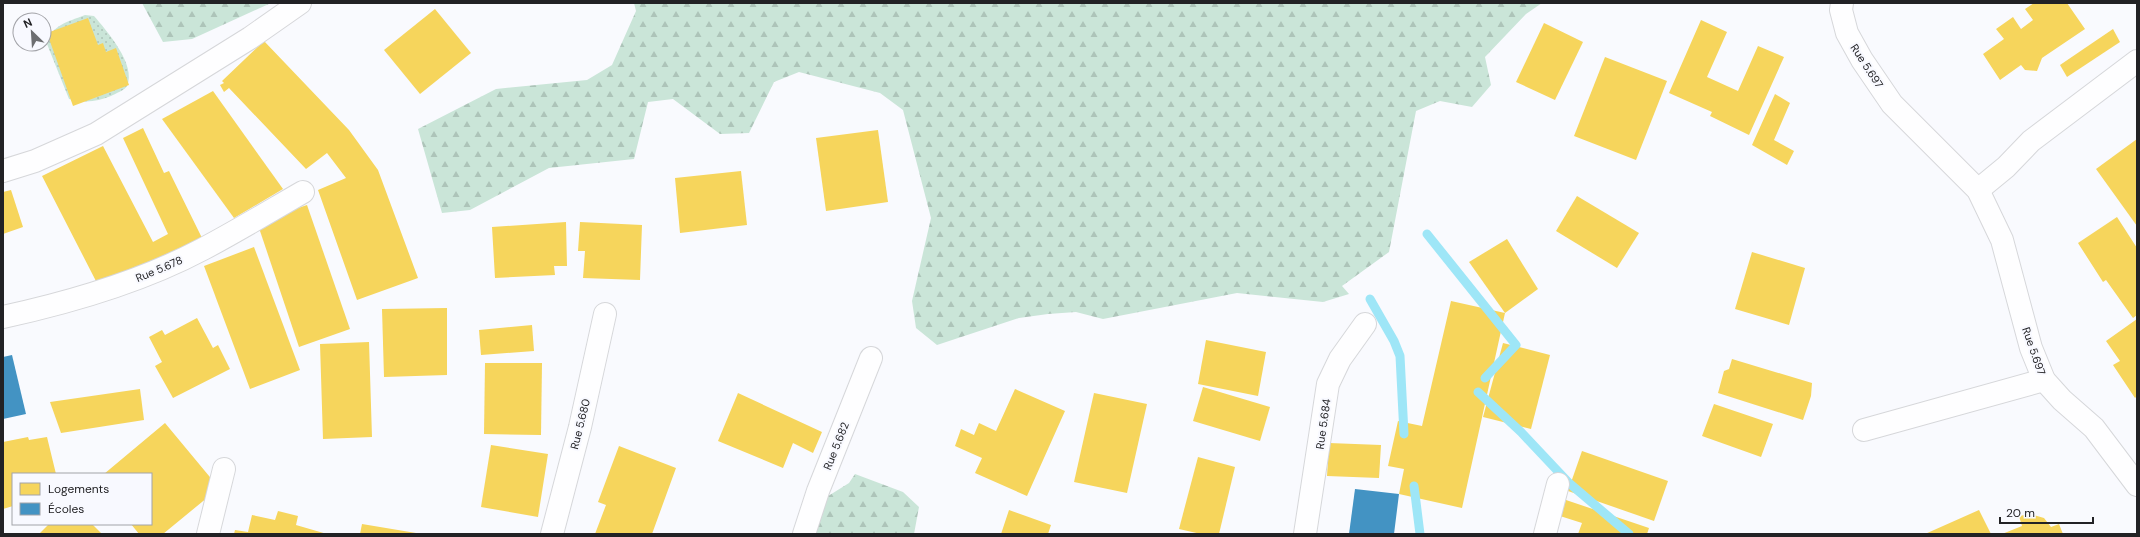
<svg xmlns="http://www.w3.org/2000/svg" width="2140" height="537" viewBox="0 0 2140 537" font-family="'DM Sans',sans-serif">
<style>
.grass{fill:url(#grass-dots)}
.forest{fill:url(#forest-firs)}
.homes{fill:#f6d55c}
.schools{fill:#4393c3}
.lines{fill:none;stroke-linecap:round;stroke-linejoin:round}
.stream{stroke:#9ee6f7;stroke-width:9}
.street-casing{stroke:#d6d7da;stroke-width:24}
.street{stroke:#fefeff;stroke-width:22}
.labels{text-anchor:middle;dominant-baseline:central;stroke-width:4;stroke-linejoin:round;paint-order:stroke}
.street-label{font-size:11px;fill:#222225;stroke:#f8f9ff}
</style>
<defs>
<pattern id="grass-dots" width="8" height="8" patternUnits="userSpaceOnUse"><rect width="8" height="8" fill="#cae5d8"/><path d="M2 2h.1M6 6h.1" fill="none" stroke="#adc4b9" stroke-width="1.8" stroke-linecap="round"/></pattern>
<pattern id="forest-firs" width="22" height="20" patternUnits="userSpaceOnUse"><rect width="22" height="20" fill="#cae5d8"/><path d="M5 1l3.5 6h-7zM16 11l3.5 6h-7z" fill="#adc4b9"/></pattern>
</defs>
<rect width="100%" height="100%" fill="#f9fafe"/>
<!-- grass -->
<path class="grass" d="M85,15L94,16C106,30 137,65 127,86C124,91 116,93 111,96C97,102 84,103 69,99L47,44C52,24 68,22 85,15Z"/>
<!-- forest -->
<g class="forest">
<path d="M142,3H271L192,39L163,42Z"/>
<path d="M634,3H1542L1526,14L1485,57L1491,85L1472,107L1440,101L1416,111L1389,252L1342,286L1349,294L1323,302L1237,293L1103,319L1076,312L1048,314L1019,318L937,345L916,328L912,301L931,218L903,110L880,93L799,72L774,82L749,133L720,134L673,99L648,102L634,159L549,168L470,210L442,213L418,129L496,89L587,80L612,65L636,11Z"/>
<path d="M855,474L903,492L919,507L914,534H813L825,498L849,483Z"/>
</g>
<!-- homes -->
<g class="homes">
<path d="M2034,3H2067L2085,29L2042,58L2037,71L2025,70L2021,65L2000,80L1983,54L2004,39L1996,29L2013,17L2021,29L2033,20L2025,9Z"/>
<path d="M435,9L471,53L420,94L384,50Z"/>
<path d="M88,18L98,45L103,43L106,52L116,48L129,85L73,106L47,33Z"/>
<path d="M1701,20L1727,32L1707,77L1738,91L1758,46L1784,57L1749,135L1710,116L1712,112L1669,93Z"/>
<path d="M1544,23L1583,42L1555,100L1516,82Z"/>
<path d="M2113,29L2120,42L2067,77L2060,65Z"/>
<path d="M264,41L349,130L378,170L418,278L357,300L318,190L346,178L327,153L306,169L229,88L224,92L220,85L224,83L222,81Z"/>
<path d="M1605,57L1667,81L1636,160L1574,136Z"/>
<path d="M213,91L283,189L234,218L162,119Z"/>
<path d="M1775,94L1790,103L1774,140L1794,151L1787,165L1752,145Z"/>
<path d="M143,128L164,173L169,171L202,238L98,285L42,176L103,146L153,242L168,234L123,138Z"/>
<path d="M878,130L888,202L826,211L816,138Z"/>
<path d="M2137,139V226L2096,169Z"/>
<path d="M741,171L747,225L680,233L675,178Z"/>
<path d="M11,190L23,227L3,234V192Z"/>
<path d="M1577,196L1639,233L1617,268L1556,231Z"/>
<path d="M307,205L350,329L299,347L257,222Z"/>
<path d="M2117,217L2137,248V315L2133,318L2106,280L2103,282L2078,243Z"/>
<path d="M566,222L567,266H554L555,275L495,278L492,227Z"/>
<path d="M580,222L642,225L640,280L583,278L585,251H578Z"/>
<path d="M1507,239L1538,289L1505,313L1469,262Z"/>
<path d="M254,247L300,370L250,389L204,266Z"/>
<path d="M1752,252L1805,268L1789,325L1735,309Z"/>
<path d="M1451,301L1505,313L1462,508L1399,494L1404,469L1388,466L1398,421L1422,426Z"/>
<path d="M447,308V375L384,377L382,309Z"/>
<path d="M197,318L213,348L218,345L230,369L173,398L155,366L162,362L149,337L162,330L165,335Z"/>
<path d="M2137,319V396L2135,398L2113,365L2120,361L2106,341Z"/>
<path d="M532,325L534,351L481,355L479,330Z"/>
<path d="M1206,340L1266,352L1258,396L1198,384Z"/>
<path d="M369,342L372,437L323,439L320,344Z"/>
<path d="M1503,343L1550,355L1531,429L1483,417Z"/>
<path d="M1732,359L1812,383L1811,396L1803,420L1718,393L1724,371L1729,369Z"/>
<path d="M485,363H542L541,435L484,434Z"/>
<path d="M1203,387L1270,407L1260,441L1193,421Z"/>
<path d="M140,389L144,420L61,433L50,402Z"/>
<path d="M1015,389L1065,411L1027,496L975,473L982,458L955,446L961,429L974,435L979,423L996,431Z"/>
<path d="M738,393L822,432L813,453L793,443L783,468L718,441Z"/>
<path d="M1094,393L1147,404L1127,493L1074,482Z"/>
<path d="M1714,404L1773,424L1761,457L1702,436Z"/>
<path d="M165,423L219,488L163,534H139L131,524H151V474H104Z"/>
<path d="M28,437L29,440L47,437L56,474H13V506L3,509V442Z"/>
<path d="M1329,443L1381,445L1379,478L1327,476Z"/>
<path d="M491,445L548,454L538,517L481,507Z"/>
<path d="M619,446L676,468L652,534H595L606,505L598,502Z"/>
<path d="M1582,451L1668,481L1654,521L1568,491Z"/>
<path d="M1198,457L1235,467L1219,534H1201L1179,529Z"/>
<path d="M1566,500L1649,528L1647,534H1578L1582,523L1560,516Z"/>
<path d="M1009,510L1051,525L1048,534H1001Z"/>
<path d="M1979,510L1991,534H1925Z"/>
<path d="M278,511L298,516L296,525L327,534H234L235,530L248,532L252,515L275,520Z"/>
<path d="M2030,514L2044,518L2051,527L2059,524L2063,534H2002L2022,526L2019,516Z"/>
<path d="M49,524H92L102,534H39Z"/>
<path d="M362,524L416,533V534H360Z"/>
</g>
<!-- schools -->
<g class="schools">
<path d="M12,355L26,414L3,419V357Z"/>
<path d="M1355,489L1399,494L1394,534H1349Z"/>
</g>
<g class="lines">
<!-- stream -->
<g class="stream">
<path d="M1427,234L1516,345L1485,378"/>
<path d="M1370,299L1394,341L1400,356L1404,434"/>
<path d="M1478,392L1521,432L1569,483L1629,534"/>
<path d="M1414,486L1420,534"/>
</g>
<!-- street casing -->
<g class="street-casing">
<g id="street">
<path d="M1842,3L1841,10L1847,33L1862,60L1892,104L1978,190L2002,240L2031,348L2044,380L2062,400L2094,428L2137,485"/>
<path d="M3,171L35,161L96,134L250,38L300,3"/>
<path d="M1978,190L2006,167L2031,141L2137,61"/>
<path d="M3,317C72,302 141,282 203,249C237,231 270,211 303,192"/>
<path d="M1864,430L2044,380"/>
<path d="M208,534L224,469"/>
<path d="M552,534L580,427L605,314"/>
<path d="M804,534L818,491L871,358"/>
<path d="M1305,534L1328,384L1340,359L1365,324"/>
<path d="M1545,534L1558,484"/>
</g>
</g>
<!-- street -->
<use href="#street" class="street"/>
</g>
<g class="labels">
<!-- street labels -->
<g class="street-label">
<text transform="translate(1867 66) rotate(57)">Rue 5.697</text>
<text transform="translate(159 269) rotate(-23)">Rue 5.678</text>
<text transform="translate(2034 351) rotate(71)">Rue 5.697</text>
<text transform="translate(580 424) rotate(-76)">Rue 5.680</text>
<text transform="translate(1323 424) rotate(-82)">Rue 5.684</text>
<text transform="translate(836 446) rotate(-68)">Rue 5.682</text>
</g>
</g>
<!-- border -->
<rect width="2140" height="537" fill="none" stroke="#222225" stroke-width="8"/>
<!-- legend -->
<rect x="12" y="473" width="140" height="52" fill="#f8f9ff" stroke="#a2a3a8"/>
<rect x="20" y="483" width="20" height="12" fill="#f6d55c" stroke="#a2a3a8"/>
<text x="48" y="493" font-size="12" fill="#222225">Logements</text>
<rect x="20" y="503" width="20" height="12" fill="#4393c3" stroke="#a2a3a8"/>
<text x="48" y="513" font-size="12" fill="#222225">Écoles</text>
<!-- north arrow -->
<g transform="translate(32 32) rotate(335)"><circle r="19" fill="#f8f9ff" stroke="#a2a3a8"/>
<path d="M0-3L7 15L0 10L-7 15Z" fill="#6d6e71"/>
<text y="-6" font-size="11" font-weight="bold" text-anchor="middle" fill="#222225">N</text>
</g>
<!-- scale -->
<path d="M2000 517v6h93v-6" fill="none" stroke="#222225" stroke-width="2"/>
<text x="2006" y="517" font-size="12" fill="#222225" stroke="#f8f9ff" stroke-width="3" paint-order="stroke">20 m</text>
</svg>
